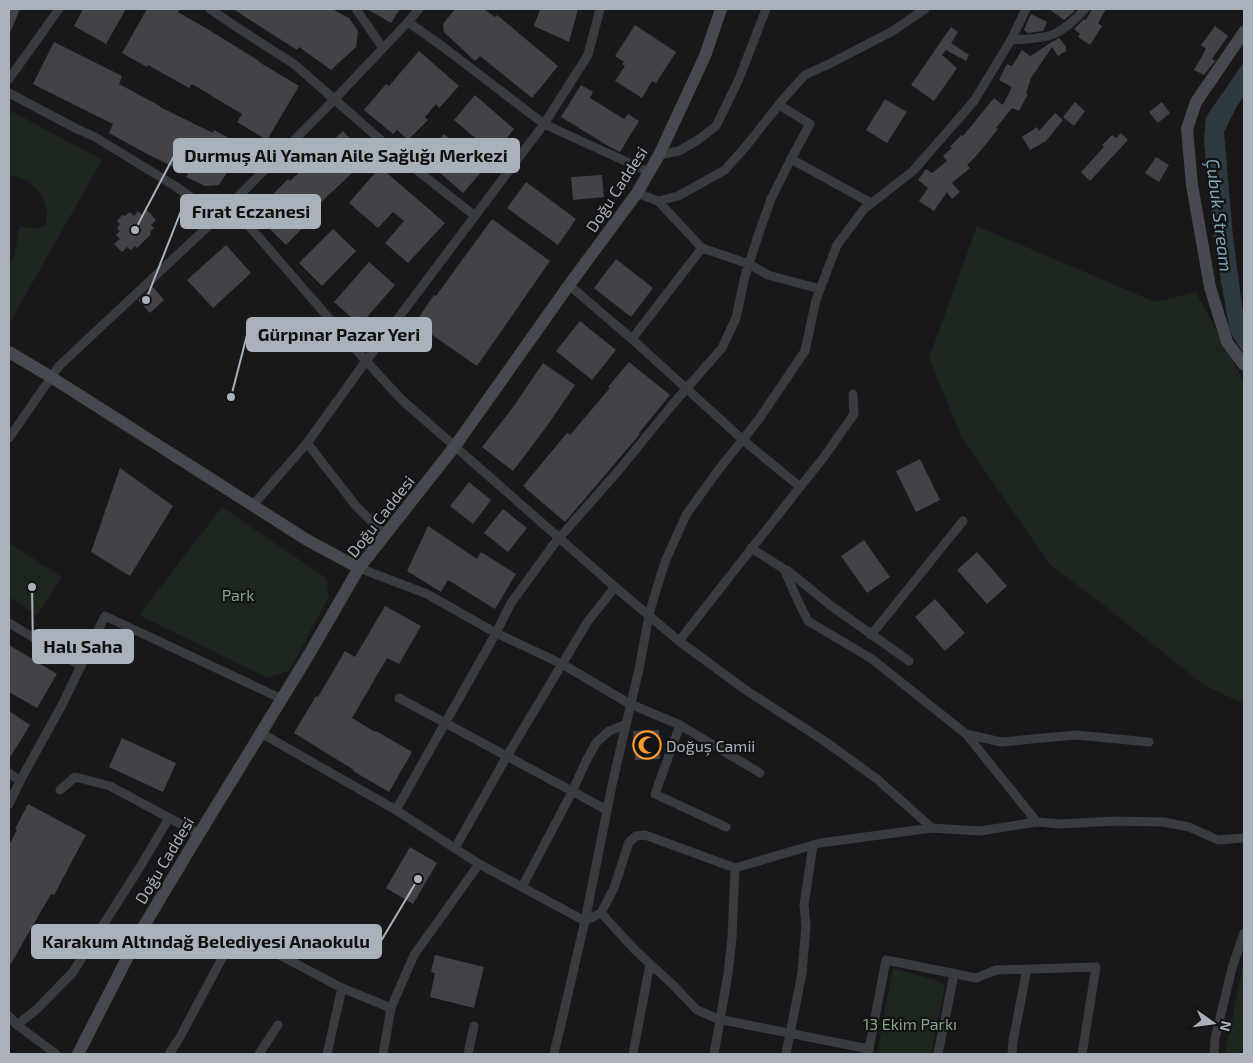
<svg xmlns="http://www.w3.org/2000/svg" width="1253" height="1063" viewBox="0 0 1253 1063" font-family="'Exo 2',sans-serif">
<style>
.green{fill:#1d261d}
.water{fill:#2c3a3f}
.building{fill:#424347}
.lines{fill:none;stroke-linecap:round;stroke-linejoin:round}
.street{stroke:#383b40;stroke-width:9}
.secondary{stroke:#464a50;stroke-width:12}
.labels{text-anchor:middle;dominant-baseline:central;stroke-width:4.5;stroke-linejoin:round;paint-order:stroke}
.street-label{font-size:16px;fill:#a9b1bb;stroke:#131315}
.park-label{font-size:16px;fill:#82a77f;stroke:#131315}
.poi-label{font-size:16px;fill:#a9b1bb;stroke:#131315;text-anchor:start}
.water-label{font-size:18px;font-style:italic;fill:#7ea5b8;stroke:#131315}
.leader{fill:none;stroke:#a9b1bb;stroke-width:2}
.callout-dot{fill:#a9b1bb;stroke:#131315;stroke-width:2}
.callout{fill:#a9b1bb;stroke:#a9b1bb;stroke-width:2}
.callout-label{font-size:18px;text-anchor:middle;font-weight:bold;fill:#111}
</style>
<rect width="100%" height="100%" fill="#18181a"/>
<!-- green -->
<g class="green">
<path d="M13,112L102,160L9,324V268L14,256L20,226L37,229L46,225L47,209L42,196L29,181L9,175V113Z"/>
<path d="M977,226L1155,302L1196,292L1244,382V704L1204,685L1102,604L1050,565L961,436L929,358Z"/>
<path d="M222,507L326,578L329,597L289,671L267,678L139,615Z"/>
<path d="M9,543L62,577L37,615L9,597Z"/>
<path d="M1244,959V1054H1225Z"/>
<path d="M893,968L935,980L945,986L931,1054H877Z"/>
</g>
<!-- water -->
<path class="water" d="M1244,62V96L1237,106L1224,132L1233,237L1244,320V354L1230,332L1214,241L1204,140L1206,117Z"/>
<!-- building -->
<g class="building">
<path d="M9,9H20L9,35Z"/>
<path d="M83,9H126L106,44L74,26Z"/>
<path d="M147,9H180L178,12L219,36L259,61V62L299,86L267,140L237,122L242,114L192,84L189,88L148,65L147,67L122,53Z"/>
<path d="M233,9H332L349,18L358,31L356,47L331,70L299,47L297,50Z"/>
<path d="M367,9H400L391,23Z"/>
<path d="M455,9H484L495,17L497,15L558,66L532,98L480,56L475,61L444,32L443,24Z"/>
<path d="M540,9H578L569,42L534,26Z"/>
<path d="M1049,9H1072L1075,11L1064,20Z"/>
<path d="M1092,9H1106L1098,23L1102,26L1090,45L1078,37L1080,34L1074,29L1084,19L1086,20Z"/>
<path d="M1031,14L1047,22L1043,31L1028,33L1024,30Z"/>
<path d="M635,25L676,52L656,83L652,81L642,98L615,81L625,66L622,64L624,62L615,56Z"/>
<path d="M1215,26L1228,36L1212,59L1215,61L1204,75L1194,70L1206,49L1201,45Z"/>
<path d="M951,27L958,32L951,43L969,55L966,61L946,50L942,55L957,68L934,101L911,85Z"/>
<path d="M1059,38L1066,47V51L1058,56L1052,47L1031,78L1026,94H1028L1019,111L1012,108L996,128L998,129L978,154L967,165L970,168L952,183L960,192L952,199L947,192L934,211L919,201L928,188L918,180L926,169L932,173L947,161L943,156L952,148L950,147L961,135L963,136L994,98L1003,105L1012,87L999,80L1007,64L1012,66L1022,50L1030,56L1029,57L1052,42Z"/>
<path d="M54,42L122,76L119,84L160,106V107L213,133L214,130L244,146L219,185L205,186L186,177L188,174L149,155L109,133L113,124L33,84Z"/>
<path d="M419,51L459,86L439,108L436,104L425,117L428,120L408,140L397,130L393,134L364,110L386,84L389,86Z"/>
<path d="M581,85L593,92L590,98L624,119L628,114L639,121L620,152L610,147L561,117Z"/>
<path d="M475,95L514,129L494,154L454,120Z"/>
<path d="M885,99L907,112L887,143L866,130Z"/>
<path d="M1075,102L1085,111L1074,126L1063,117Z"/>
<path d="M1162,102L1170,113L1158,123L1149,112Z"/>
<path d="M1055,113L1063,120L1046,141L1030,150L1022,137L1037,127L1039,131Z"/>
<path d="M343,131L368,158L316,207L319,211L286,245L254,213L288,179L290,181Z"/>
<path d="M1121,133L1128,140L1090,181L1081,172L1104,147L1102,145L1112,135L1116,138Z"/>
<path d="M444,134L484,169L463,193L423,158Z"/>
<path d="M1156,157L1169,165L1159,182L1145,173Z"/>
<path d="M380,167L445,223L408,263L385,243L404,221L393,212L378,228L349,203Z"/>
<path d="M602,175L604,197L573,200L571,177Z"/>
<path d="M526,182L576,219L558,245L507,208Z"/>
<path d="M147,210L156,220L151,225L154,228L150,232L151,234L137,248L135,246L131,250L127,247L122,252L114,244L120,239L116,235L120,231L117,228L120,224L117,221L122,215L125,216L130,212L134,216L138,211L142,215Z"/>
<path d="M492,219L550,261L477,366L415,323L434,295L436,296Z"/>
<path d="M333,229L356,251L322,286L299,263Z"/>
<path d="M226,245L251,273L213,308L187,280Z"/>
<path d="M616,259L653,288L631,317L594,288Z"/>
<path d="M369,262L395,285L360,325L334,302Z"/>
<path d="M153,287L164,300L150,313L138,300Z"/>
<path d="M580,321L616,350L592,380L556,351Z"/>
<path d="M629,362L670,395L639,433L640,434L565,522L523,486L567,433L570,435L610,388L608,387Z"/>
<path d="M543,363L575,385L547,426L513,471L482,447L514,406Z"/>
<path d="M920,459L940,500L916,512L896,471Z"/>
<path d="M120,468L173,506L130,576L91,552Z"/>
<path d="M469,482L491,500L473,524L450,506Z"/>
<path d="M503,509L527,528L508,552L484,533Z"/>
<path d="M428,526L477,559L481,552L516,574L495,609L448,580L441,592L407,571Z"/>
<path d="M864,540L890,577L867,593L841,556Z"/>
<path d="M977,552L1007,586L987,604L957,570Z"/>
<path d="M935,599L965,633L945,651L915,617Z"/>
<path d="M385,606L421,626L399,664L387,658L352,718L375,732L376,731L412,752L389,792L353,771L354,770L294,733L316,696L318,697L345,651L355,657Z"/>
<path d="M9,645L57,674L37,708L9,692Z"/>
<path d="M9,711L30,725L9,759Z"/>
<path d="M659,730L660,759L635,760L633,731Z"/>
<path d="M122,738L176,763L163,792L109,767Z"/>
<path d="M28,804L86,835L54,895L51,894L9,967V845L17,830L15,829Z"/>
<path d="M410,847L437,863L413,904L386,888Z"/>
<path d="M435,955L484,967L474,1008L430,997L435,973L431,972Z"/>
</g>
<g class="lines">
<!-- street -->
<g class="street">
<path d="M210,9L238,28L294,64L399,156L475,216"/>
<path d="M356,9L383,48"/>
<path d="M1026,9L1011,40C1024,39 1043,39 1054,34C1067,28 1076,19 1085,9"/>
<path d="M408,22L442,46L544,124L649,172"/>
<path d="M9,79L59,9"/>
<path d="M9,93L77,129L95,137L175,186L219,216"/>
<path d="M779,105L810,124L791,159L871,203"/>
<path d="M659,155L679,151L698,140L716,126L739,79L766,9"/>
<path d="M637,193L658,201L678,196L725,170L747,145L785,97L805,75L827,65L891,32L925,9"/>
<path d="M658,201L702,248"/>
<path d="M230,204L366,361L402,400L615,587L679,641L800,487"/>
<path d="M569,285L632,339L743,440L800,487L824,457L854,414L853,394"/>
<path d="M632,339L702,248L749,264L768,275L820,289"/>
<path d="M9,438L59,366L219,216L330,104L408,22L419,9"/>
<path d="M307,443L356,506L385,535"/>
<path d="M253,505L307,443L366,361L544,124L588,55L600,9"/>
<path d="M751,548L784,569L798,601L808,621L872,659L966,734L1037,822L1061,824L1115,821L1163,822L1189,827L1218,840L1244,838"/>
<path d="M359,568L427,594L496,633L562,664L630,704L680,725L655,794L726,827"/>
<path d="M787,570L830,605L909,661"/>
<path d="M9,623L81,666"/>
<path d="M871,635L963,521"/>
<path d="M679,641L747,691L823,740L877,779L932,828"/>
<path d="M399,698L607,810"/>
<path d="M680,725L760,773"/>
<path d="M261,733L396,810L479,864L585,921"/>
<path d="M966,734L1001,742L1076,735L1149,742"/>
<path d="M9,773L20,781"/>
<path d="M60,790L75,777L110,786L199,834"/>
<path d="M9,804L20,781L62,705L105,616L282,699"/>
<path d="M396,810L496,633L511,603L554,544L619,470L672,405L722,348L736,318L745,276L760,230L771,199L791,159"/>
<path d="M455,848L507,756L588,621L615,587"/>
<path d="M522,887L572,792L586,761L596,743L609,731L625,725"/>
<path d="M601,913L635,950L672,984L697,1010L718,1019L869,1049"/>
<path d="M585,921L601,913L614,888L629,842L636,836L645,835L735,868L820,843L932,828L980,831L1037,822"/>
<path d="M342,988L391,1008L414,955L479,864"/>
<path d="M9,1016L17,1025L56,1054"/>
<path d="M17,1025L37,1009L73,972L140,867L169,818"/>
<path d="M169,1054L180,1037L236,932L342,988L327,1054"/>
<path d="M259,1054L278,1025"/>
<path d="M383,1054L391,1008"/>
<path d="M468,1054L474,1026"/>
<path d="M554,1054L585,921L612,785L639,669L650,610L665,562L686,515L716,473L759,419L805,351L816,300L837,245L864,209L913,171L974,101L1011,40"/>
<path d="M633,1054L650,964"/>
<path d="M714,1054L728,974L732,938L735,868"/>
<path d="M786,1054L802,973L806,926L804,905L813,845"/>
<path d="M868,1054L886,960L976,978L996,970L1096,967L1082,1054"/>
<path d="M938,1054L954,974"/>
<path d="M1012,1054L1013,1041L1027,969"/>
<path d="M1214,1054L1215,1039L1232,968L1244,933"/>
</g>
<!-- secondary -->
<g class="secondary">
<path d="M1244,32L1196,102L1187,129L1192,185L1210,287L1227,342L1244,365"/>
<path d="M9,352L51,377L307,540L359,568"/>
<path d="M78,1054L142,929L199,834L308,656L359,568L455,446L569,285L637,193L659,155L705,56L721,9"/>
</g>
</g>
<!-- icons -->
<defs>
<g id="mosque-ring" transform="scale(1.4375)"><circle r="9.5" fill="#131315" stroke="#ff992b" stroke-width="1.5"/><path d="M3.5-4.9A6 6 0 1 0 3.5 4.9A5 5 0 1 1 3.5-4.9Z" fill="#ff992b"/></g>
</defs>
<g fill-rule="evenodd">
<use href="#mosque-ring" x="647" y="745"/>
</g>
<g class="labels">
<!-- street labels -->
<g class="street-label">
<text transform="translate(616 189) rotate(-57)">Doğu Caddesi</text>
<text transform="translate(380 516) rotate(-52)">Doğu Caddesi</text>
<text transform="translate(164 860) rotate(-59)">Doğu Caddesi</text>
</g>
<!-- park labels -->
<g class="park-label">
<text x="238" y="594">Park</text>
<text x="910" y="1023">13 Ekim Parkı</text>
</g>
<!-- poi labels -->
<g class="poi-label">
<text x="666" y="745">Doğuş Camii</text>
</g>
<!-- water labels -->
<g class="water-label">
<text transform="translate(1220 215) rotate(83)">Çubuk Stream</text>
</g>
</g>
<!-- callouts -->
<path class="leader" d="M135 230L174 156M146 300L181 211M231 397L247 335M32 587L33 647M418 879L381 941"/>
<g class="callout-dot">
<circle cx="135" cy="230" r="5"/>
<circle cx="146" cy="300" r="5"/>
<circle cx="231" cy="397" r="5"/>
<circle cx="32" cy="587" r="5"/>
<circle cx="418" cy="879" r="5"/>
</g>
<g class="callout">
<rect x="174" y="139" width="345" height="33" rx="5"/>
<rect x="181" y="195" width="139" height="33" rx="5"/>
<rect x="247" y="318" width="184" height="33" rx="5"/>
<rect x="33" y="630" width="100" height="33" rx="5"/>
<rect x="32" y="925" width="349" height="33" rx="5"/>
</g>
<g class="callout-label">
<text x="346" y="162">Durmuş Ali Yaman Aile Sağlığı Merkezi</text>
<text x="251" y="218">Fırat Eczanesi</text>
<text x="339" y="341">Gürpınar Pazar Yeri</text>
<text x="83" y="653">Halı Saha</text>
<text x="206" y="948">Karakum Altındağ Belediyesi Anaokulu</text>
</g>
<!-- border -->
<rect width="1253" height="1063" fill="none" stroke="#a9b1bb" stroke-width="20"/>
<!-- north arrow -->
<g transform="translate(1213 1023) rotate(104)" stroke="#131315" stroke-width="4" paint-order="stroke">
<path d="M0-4L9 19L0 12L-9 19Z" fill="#a9b1bb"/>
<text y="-8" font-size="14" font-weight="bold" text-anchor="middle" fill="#a9b1bb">N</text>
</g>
</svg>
